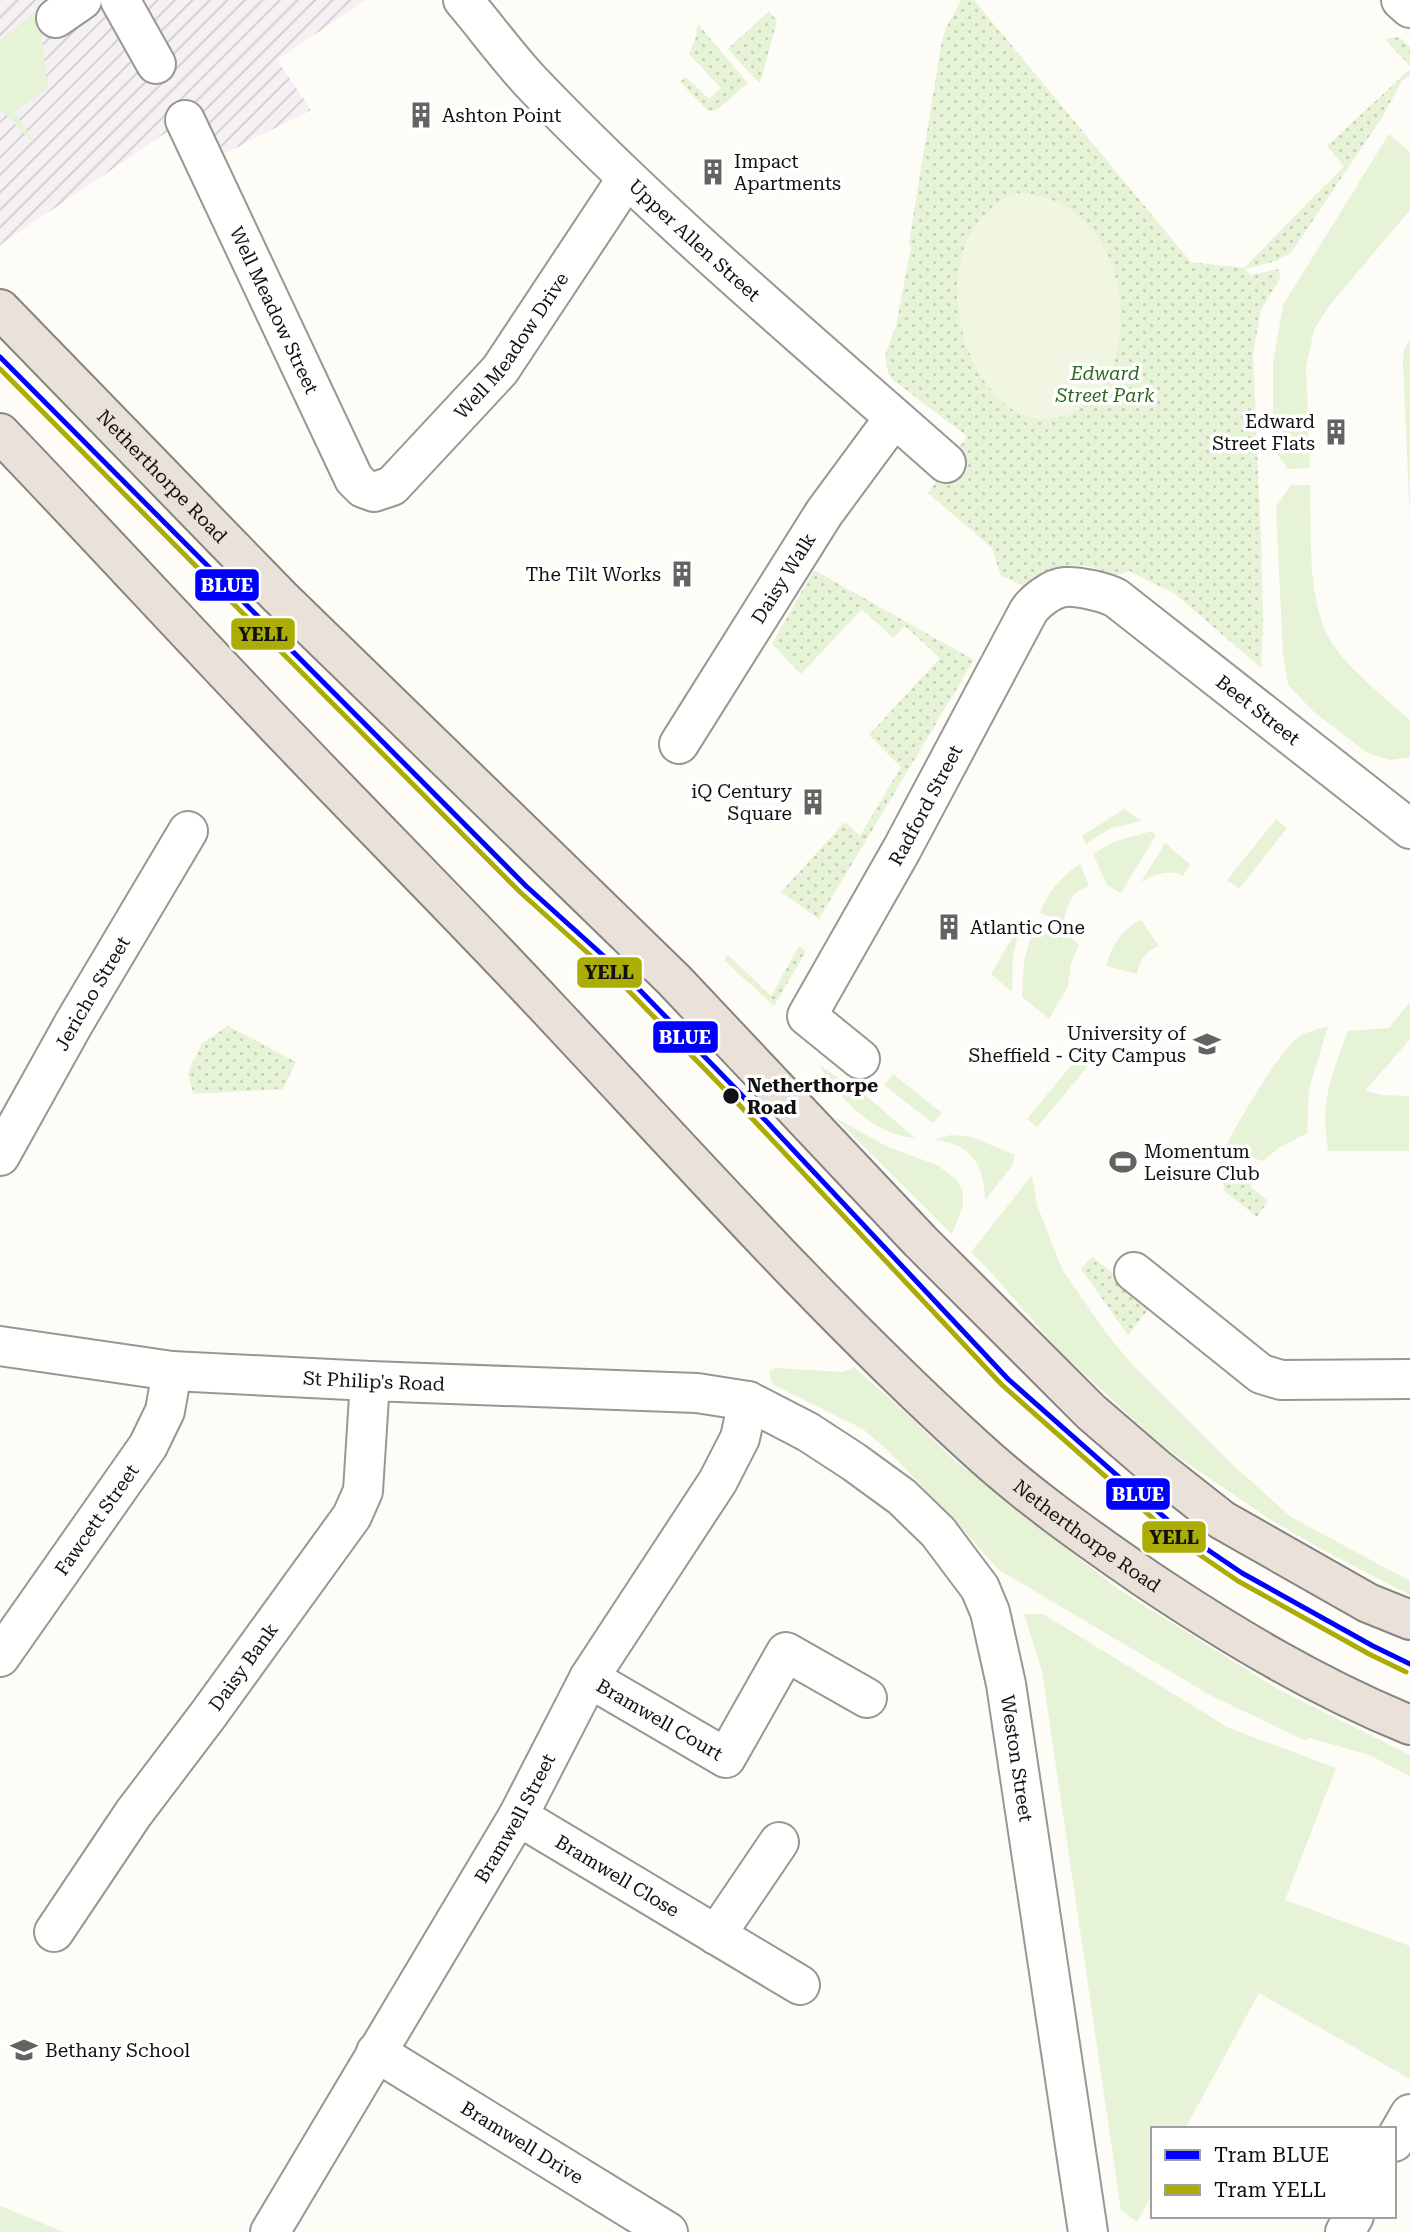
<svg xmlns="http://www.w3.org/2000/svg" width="1410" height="2232" viewBox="0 0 1410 2232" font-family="'Roboto Serif',serif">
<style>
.industrial{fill:url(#industrial-furrows)}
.grass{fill:#e7f3d7}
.park{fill:url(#park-dots)}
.pitch{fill:#f0f6e1}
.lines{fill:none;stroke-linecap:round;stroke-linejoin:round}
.street-casing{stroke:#979795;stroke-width:42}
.highway-casing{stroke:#858482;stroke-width:42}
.street{stroke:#fffffe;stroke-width:38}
.highway{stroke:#eae1d8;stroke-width:38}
.tram-1-casing{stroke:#fff;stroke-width:10}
.tram-2-casing{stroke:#fff;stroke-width:10}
.tram-1{stroke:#00f;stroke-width:5}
.tram-2{stroke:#acac06;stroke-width:5}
.stop-dot{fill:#111;stroke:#fff;stroke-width:2.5}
.labels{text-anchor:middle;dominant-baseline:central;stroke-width:7;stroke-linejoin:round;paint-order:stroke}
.poi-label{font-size:19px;fill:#111;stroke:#fff;text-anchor:start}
.street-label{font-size:19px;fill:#111;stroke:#fff}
.park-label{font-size:19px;font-style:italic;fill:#2f6b1f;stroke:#fff}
.stop-label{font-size:19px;font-weight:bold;fill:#111;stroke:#fff;text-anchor:start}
.line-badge{stroke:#fff;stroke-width:2.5}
.badge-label{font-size:19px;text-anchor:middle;font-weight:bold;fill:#fff}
.pale-badge-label{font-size:19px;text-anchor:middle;font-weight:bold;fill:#111}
</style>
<defs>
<pattern id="industrial-furrows" width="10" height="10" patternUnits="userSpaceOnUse" patternTransform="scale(1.75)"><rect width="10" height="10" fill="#f5f0f3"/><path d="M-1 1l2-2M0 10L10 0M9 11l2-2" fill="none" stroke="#d1cdcf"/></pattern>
<pattern id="park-dots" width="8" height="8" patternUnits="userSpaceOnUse" patternTransform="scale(1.75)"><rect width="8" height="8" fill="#e7f3d7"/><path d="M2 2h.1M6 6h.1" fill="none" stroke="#c5cfb8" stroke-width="1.8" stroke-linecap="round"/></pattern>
</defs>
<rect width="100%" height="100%" fill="#fdfcf7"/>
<!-- industrial -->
<path class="industrial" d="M0,0H365L277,60L311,110L206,163L185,120L0,245Z"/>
<!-- grass -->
<g class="grass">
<path d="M49,0L39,9L48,89L14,112L38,147L0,109V41Z"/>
<path d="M1389,134L1410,152V210L1328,307L1314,330L1306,367L1310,468L1288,469L1273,448V363L1283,305Z"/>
<path d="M1410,339V522L1403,361L1404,349Z"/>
<path d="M1291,485H1310C1312,535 1305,607 1336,649C1356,676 1386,698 1410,720V757L1390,760L1367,753L1312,710L1288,685L1283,654L1276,507Z"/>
<path d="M1124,809L1142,821L1111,828L1086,844L1082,836Z"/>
<path d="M1276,819L1287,828L1239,889L1227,880Z"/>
<path d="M1152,831L1156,835L1121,893L1107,885L1093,854L1113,842Z"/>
<path d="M1165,843L1190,864L1183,876C1167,868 1156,875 1141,882Z"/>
<path d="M1080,864L1089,886C1072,891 1067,905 1064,921L1040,913C1048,892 1061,876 1080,864Z"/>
<path d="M1141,920L1159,946C1146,951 1139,960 1137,974L1106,966C1112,946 1121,929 1141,920Z"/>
<path d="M1020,924L1013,958L1012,992L991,974Z"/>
<path d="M1034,927L1072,938L1079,945L1071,963L1068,986L1049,1019L1022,997L1024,960Z"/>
<path d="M1410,1002V1039L1365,1091L1382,1095L1409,1096V1151H1328C1320,1101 1331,1077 1348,1031L1389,1028Z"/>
<path d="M1328,1026L1309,1089L1307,1133L1278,1148L1263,1161L1224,1149C1236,1126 1281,1046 1302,1035C1309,1031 1320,1029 1328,1026Z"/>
<path d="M1077,1058L1088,1066L1037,1127L1027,1119Z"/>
<path d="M819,1065L870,1099L915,1138C871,1134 842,1100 819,1065Z"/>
<path d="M893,1074L942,1113L933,1123L884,1085Z"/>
<path d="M834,1117L888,1147L937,1165L957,1180L963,1192V1206L952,1234Z"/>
<path d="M951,1135L972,1137L1015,1155L1012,1166L985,1200C985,1165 970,1142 933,1140Z"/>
<path d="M1032,1175L1037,1205L1062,1269L1106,1333L1132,1364L1234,1466L1291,1517L1410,1581V1595L1321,1549L1271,1520L1165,1448L1060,1352L989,1270L971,1252Z"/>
<path d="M854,1367L907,1414L952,1458L1118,1589L1276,1688L1410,1755V1776L1369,1755L1310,1738L1304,1740L1210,1695L999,1570L949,1514L887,1450L863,1429L772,1384L769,1371L775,1368L843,1372Z"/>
<path d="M1024,1614H1043L1229,1728L1336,1768L1285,1900L1410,1946V2079L1259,1993L1185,2129H1153V2192L1137,2222L1121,2210L1042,1671Z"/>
<path d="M0,2206L64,2232H0Z"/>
</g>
<!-- park -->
<g class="park">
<path d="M961,0H974L1191,262L1244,268L1344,166L1327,146L1410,69V75L1402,81L1381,119L1291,253L1276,261L1245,269L1251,275L1278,269L1281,276L1261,310L1253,353L1261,538L1263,624L1261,668L1175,594L1129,571C1124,572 1119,576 1114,575C1105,574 1097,568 1088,566C1067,563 1041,573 1027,587L1001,576L992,548L928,493L967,436L893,380L888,373L885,356L896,325L911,248L909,242L942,40L946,28Z"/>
<path d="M769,11L777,21L760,84L728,49Z"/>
<path d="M698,24L748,83L717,110L708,111L680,82L686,77L709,99L721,88L689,54L695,40Z"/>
<path d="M1399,37L1410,47V66L1385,39Z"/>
<path d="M814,570L974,660L819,919L781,892L845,822L860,836L901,767L869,735L940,658L905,626L893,638L862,609L801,674L772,644Z"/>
<path d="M799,946L806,951L774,1006L724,960L728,955L771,996Z"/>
<path d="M228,1026L296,1062L283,1089L193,1094L188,1072L202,1043Z"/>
<path d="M1221,1159L1257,1173L1251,1187L1268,1201L1257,1217L1224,1191Z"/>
<path d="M1092,1257L1153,1304L1128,1335L1081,1269Z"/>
</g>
<!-- pitch -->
<path class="pitch" d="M1017,193C1080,194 1118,249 1120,307C1122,342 1116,381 1086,404C983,481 894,243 1017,193Z"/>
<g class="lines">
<!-- street casing -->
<g class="street-casing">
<g id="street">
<path d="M120,0L156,64"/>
<path id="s1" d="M463,0C486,27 507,56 531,82C661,218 805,338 946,463"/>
<path d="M1401,0L1410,8"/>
<path d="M56,18L82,0"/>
<path id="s2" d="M185,120L354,479L363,488L374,492L392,486L500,370L627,178"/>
<path id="s3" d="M679,744L824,513L894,418"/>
<path id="s4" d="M860,1059L807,1016L902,849L1028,612C1034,602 1052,588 1065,587C1078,586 1105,592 1116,598L1410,829"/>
<path id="s5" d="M0,1156L74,1023L188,831"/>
<path d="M1134,1272L1261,1374L1281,1380L1410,1379"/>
<path id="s6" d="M0,1346L172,1371L370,1381L697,1393L748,1401L808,1432L854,1462L902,1497L938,1532L980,1588L990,1612L1006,1684L1088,2232"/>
<path id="s7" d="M0,1657L148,1446L165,1411L172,1371"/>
<path id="s8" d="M589,1678L726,1758L786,1652L867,1698"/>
<path id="s9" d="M518,1816L800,1985"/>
<path id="s10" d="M54,1932L133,1814L208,1715L352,1516L363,1491L370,1381"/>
<path d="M716,1935L779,1842"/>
<path id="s11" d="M376,2052L668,2232"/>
<path d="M1394,2142L1410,2114"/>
<path id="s12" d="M270,2232L518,1816L589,1678L718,1481L740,1438L748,1401"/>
<path d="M1345,2232L1354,2216"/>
</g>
</g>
<!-- highway casing -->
<g class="highway-casing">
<g id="highway">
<path id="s13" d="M0,309L279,596L674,980L920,1241L1091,1412L1156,1468L1222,1520L1368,1603L1410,1620"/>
<path id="s14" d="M0,433C98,535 194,640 292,742C377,831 464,918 547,1007C686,1155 822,1308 972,1445C1026,1495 1087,1538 1148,1580C1232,1636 1317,1687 1410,1725"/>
</g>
</g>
<!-- street -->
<use href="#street" class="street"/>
<!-- highway -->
<use href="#highway" class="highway"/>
<!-- tram-1 casing -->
<g class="tram-1-casing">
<path id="tram-1" d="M0,357L526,886L627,977L736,1089L1008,1379L1180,1531L1242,1573L1373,1646L1410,1664"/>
</g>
<!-- tram-2 casing -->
<g class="tram-2-casing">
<path id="tram-2" d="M0,369L520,892L621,983L730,1095L1002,1385L1175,1538L1238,1581L1369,1654L1406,1672"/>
</g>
<!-- tram-1 -->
<use href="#tram-1" class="tram-1"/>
<!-- tram-2 -->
<use href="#tram-2" class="tram-2"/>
</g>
<!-- icons -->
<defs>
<g id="building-bare" transform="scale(2.1)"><path d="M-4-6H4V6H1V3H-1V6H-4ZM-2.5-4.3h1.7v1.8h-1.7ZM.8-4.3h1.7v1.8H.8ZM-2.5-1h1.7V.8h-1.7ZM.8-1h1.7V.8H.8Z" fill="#646362" stroke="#fff" stroke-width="2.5" paint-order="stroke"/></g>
<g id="university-bare" transform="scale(2.1)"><path d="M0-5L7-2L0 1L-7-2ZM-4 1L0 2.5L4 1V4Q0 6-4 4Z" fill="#646362" stroke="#fff" stroke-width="2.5" paint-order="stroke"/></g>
<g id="stadium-bare" transform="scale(2.1)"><path d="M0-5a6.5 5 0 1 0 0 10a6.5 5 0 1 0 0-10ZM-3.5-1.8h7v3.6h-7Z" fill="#646362" stroke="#fff" stroke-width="2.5" paint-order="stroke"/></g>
<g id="school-bare" transform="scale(2.1)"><path d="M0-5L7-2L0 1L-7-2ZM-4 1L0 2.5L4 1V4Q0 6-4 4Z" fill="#646362" stroke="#fff" stroke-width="2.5" paint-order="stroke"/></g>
</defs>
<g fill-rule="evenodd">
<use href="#building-bare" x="421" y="115"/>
<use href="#building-bare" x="713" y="172"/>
<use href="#building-bare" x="1336" y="432"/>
<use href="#building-bare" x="682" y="574"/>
<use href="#building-bare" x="813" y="802"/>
<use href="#building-bare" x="949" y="927"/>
<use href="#university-bare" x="1207" y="1044"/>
<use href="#stadium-bare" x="1123" y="1162"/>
<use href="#school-bare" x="24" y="2050"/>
</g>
<!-- markers -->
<circle class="stop-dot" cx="731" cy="1096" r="9"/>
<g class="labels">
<!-- poi labels -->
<g class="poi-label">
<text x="442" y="115">Ashton Point</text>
<text x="734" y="161">Impact<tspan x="734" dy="22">Apartments</tspan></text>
<text x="1315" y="421" text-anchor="end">Edward<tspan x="1315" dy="22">Street Flats</tspan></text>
<text x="661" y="574" text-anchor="end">The Tilt Works</text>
<text x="792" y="791" text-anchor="end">iQ Century<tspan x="792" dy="22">Square</tspan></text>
<text x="970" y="927">Atlantic One</text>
<text x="1186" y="1033" text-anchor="end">University of<tspan x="1186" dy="22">Sheffield - City Campus</tspan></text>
<text x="1144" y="1151">Momentum<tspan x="1144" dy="22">Leisure Club</tspan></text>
<text x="45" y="2050">Bethany School</text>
</g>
<!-- street labels -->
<g class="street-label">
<text stroke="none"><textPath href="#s1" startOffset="334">Upper Allen Street</textPath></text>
<text stroke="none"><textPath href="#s2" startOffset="210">Well Meadow Street</textPath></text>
<text stroke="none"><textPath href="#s2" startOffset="625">Well Meadow Drive</textPath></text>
<text stroke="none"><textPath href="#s13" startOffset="233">Netherthorpe Road</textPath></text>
<text stroke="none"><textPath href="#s3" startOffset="196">Daisy Walk</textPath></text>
<text stroke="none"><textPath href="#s4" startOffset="808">Beet Street</textPath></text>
<text stroke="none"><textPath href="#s4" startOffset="310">Radford Street</textPath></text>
<text stroke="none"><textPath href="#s5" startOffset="187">Jericho Street</textPath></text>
<text stroke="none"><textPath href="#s6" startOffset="376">St Philip's Road</textPath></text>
<text stroke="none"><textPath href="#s7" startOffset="168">Fawcett Street</textPath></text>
<text stroke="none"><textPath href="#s14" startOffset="1550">Netherthorpe Road</textPath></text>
<text stroke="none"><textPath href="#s10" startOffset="326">Daisy Bank</textPath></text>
<text stroke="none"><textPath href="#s8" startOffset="82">Bramwell Court</textPath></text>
<text stroke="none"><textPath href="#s6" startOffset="1228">Weston Street</textPath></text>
<text stroke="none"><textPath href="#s12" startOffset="481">Bramwell Street</textPath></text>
<text stroke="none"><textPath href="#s9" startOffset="116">Bramwell Close</textPath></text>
<text stroke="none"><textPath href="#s11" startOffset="172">Bramwell Drive</textPath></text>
</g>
<!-- park labels -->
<g class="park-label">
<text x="1105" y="373">Edward<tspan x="1105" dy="22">Street Park</tspan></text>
</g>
<!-- stop labels -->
<g class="stop-label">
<text x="747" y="1085">Netherthorpe<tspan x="747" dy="22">Road</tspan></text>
</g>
</g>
<g class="line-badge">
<rect x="194" y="568" width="66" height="34" rx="7" fill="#00f"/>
<rect x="230" y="617" width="66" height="34" rx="7" fill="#acac06"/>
<rect x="576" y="956" width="67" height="33" rx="7" fill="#acac06"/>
<rect x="652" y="1020" width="67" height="34" rx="7" fill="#00f"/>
<rect x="1105" y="1477" width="66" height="34" rx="7" fill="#00f"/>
<rect x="1141" y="1520" width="66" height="34" rx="7" fill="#acac06"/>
</g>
<g class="badge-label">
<text x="227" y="592">BLUE</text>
<text x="685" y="1044">BLUE</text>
<text x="1138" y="1501">BLUE</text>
</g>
<g class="pale-badge-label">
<text x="263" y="641">YELL</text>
<text x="609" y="979">YELL</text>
<text x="1174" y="1544">YELL</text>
</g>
<!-- legend -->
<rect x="1151" y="2127" width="245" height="91" fill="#ffffff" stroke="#a0a0a0" stroke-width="2"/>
<rect x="1165" y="2150" width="35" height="10" fill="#0000ff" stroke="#a0a0a0" stroke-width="2"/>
<text x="1214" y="2162" font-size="21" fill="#111111">Tram BLUE</text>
<rect x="1165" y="2185" width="35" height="10" fill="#acac06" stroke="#a0a0a0" stroke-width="2"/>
<text x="1214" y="2197" font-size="21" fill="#111111">Tram YELL</text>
</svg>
